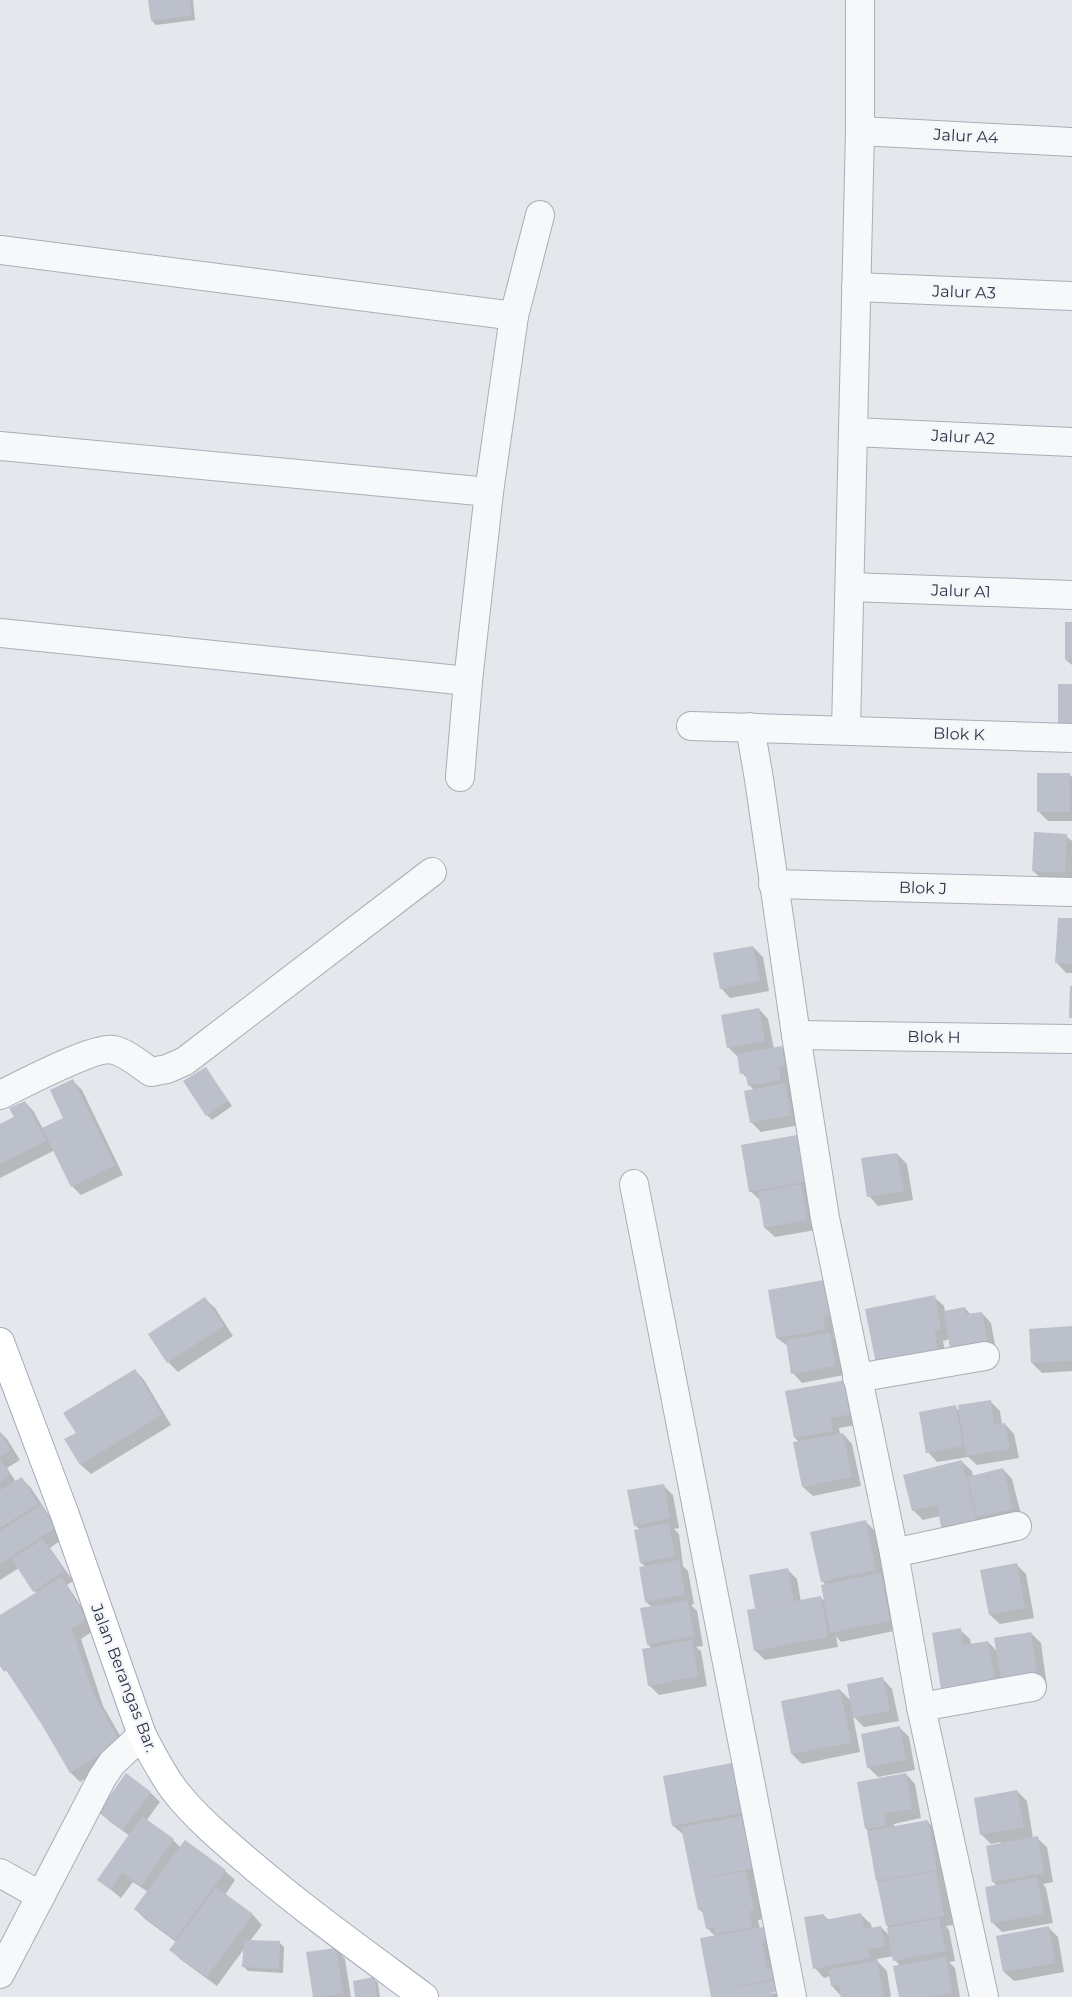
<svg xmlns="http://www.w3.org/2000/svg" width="1072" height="1997" viewBox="0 0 1072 1997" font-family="Montserrat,sans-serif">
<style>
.shadow{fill:#0003;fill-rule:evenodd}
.building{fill:#bbc0ca}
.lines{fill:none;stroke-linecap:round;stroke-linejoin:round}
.street-casing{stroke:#a9aeb7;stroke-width:30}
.primary-casing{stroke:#a3abb8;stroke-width:30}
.street{stroke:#f7f8fa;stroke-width:28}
.primary{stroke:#fff;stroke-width:28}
.labels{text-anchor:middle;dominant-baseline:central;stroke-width:5;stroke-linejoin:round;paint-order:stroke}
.street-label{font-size:16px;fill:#2b3445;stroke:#f4f6f9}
</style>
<rect width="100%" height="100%" fill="#e4e7ec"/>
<!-- shadow -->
<g class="shadow">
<path d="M149,0H193L195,20L156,25L152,21Z"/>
<path d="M1072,623V665L1066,660Z"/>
<path d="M1069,774L1072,777V821H1048L1038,811Z"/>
<path d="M1066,836L1072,841V882L1043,880L1033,871Z"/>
<path d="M1072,919V973H1066L1057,963Z"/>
<path d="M753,947L763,957L769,991L730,998L721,988Z"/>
<path d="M759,1009L768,1019L774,1049L781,1047L791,1057L794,1075L788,1077L791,1091L794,1094L800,1125L761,1132L751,1122L754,1090L749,1085L748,1079L742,1073L738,1057L728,1047Z"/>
<path d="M206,1068L232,1106L212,1120L207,1115Z"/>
<path d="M73,1081L82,1090L123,1175L81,1195L72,1186L55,1150L0,1178V1126L16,1118L25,1102L34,1112L43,1129L65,1119Z"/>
<path d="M802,1135L816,1230L775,1237L765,1228L761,1201L750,1191Z"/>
<path d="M897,1154L907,1164L913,1200L878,1206L869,1196Z"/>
<path d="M828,1280L844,1324L832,1326L834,1338L839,1344L844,1375L802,1383L793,1373L789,1347L777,1338L769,1291Z"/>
<path d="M934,1297L944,1306L945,1312L965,1308L971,1315L982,1313L991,1323L997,1355L950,1339L943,1341L947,1362L887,1373Z"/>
<path d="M205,1299L215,1308L233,1336L178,1372L168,1362Z"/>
<path d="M1072,1328V1371L1042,1373L1032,1363Z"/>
<path d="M135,1370L144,1380L171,1425L91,1474L81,1465L66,1440L77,1433Z"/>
<path d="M846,1381L861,1424L839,1428L840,1434H843L852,1444L861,1486L813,1496L803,1487L799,1442L795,1438Z"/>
<path d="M990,1401L1000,1411L1002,1425L1005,1424L1014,1434L1019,1458L977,1465L968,1457L937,1462L928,1452L955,1407L961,1412Z"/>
<path d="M0,1432L7,1439L20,1460L7,1468L16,1482L21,1478L31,1488L64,1538L50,1548L73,1581L67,1585L96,1629L81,1639L103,1706L130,1753L80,1782L71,1773L43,1724L14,1680L0,1663V1617L37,1594L19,1568L0,1580Z"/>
<path d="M962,1462L972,1471L973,1477L1003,1469L1012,1479L1022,1518L987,1526L940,1516L923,1520L913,1510Z"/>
<path d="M663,1485L673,1495L679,1528L674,1529L679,1534L683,1566L688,1571L694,1604L691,1605L697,1611L703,1646L696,1647L701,1651L707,1686L659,1695L649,1685L652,1649L648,1644L652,1607L646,1602V1567L641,1563L640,1530L635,1525Z"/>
<path d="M865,1521L875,1531L885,1578L899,1630L841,1642L836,1636L838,1647L765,1660L755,1650L757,1610L750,1576L787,1569L797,1579L801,1602L821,1598L826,1602V1585L822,1581Z"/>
<path d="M1016,1564L1026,1574L1034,1618L1000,1624L990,1615Z"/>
<path d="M960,1630L970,1639L971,1645L988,1642L998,1652L1031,1633L1041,1643L1047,1687L1013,1693L952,1699L942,1689L934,1634Z"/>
<path d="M883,1679L892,1689L899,1721L864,1727L853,1716L860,1752L802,1764L792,1754L782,1702L840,1690L852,1702Z"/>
<path d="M900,1728L909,1737L915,1770L878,1777L868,1767Z"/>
<path d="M737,1763L772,1876L753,1879L756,1882L763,1919L758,1920L760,1929L776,1926L795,1997H712L716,1937L707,1928L705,1915L699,1909L684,1835L673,1826ZM774,1991L781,1992L765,1995Z"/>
<path d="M906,1774L915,1784L921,1818L894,1824V1828L928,1822L938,1832L946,1879L943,1880L945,1882L953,1925L946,1926L949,1930L955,1961L949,1962L955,1968L960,1997H900V1966L895,1960L894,1956L877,1959L878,1962L887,1971L891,1997H842L832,1986L830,1976L824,1978L815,1968L823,1915L829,1920L861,1915L871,1924L872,1929L881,1927L890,1936L877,1880L870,1832L866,1829L858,1783Z"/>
<path d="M1017,1791L1027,1801L1033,1838H1037L1047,1847L1053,1882L1043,1884L1046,1888L1053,1923L1002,1932L993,1923L997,1886L993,1882L1001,1842L991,1844L981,1834Z"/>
<path d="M151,1793L160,1802L146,1821L173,1840L181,1848L185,1842L225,1871L235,1880L225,1895L253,1915L262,1925L250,1941L280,1943L284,1947L283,1973L248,1971L243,1966L244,1949L217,1986L180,1959L171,1950L176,1942L145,1919L135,1909L148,1892L133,1882L121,1898L99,1880L130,1836L109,1821L99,1812Z"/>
<path d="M1048,1927L1058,1937L1064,1972L1014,1981L1004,1972Z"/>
<path d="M336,1949L345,1959L351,1997H314L308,1953Z"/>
<path d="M373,1978L378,1983L380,1997H357Z"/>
</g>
<!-- building -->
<g class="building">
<path d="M148,0H190L192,15L151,21Z"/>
<rect x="1065" y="622" width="7" height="38"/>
<rect x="1058" y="684" width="14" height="39"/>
<rect x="1037" y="773" width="33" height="39"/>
<path d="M1034,832L1067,834L1065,873L1032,871Z"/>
<path d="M1058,918H1072V964L1055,963Z"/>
<path d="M753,946L760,981L720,989L713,953Z"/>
<path d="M1070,986H1072V1018H1069Z"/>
<path d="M759,1008L765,1041L727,1048L721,1015Z"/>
<path d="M782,1046L785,1066L779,1067L781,1080L748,1086L745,1073L740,1074L737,1054Z"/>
<path d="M206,1067L228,1101L206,1116L183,1081Z"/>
<path d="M73,1079L115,1165L71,1187L42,1128L63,1118L50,1090Z"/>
<path d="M785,1083L791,1115L750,1123L744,1091Z"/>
<path d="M25,1101L46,1141L0,1164V1124L14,1117L9,1108Z"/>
<path d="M802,1134L810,1181L749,1192L741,1145Z"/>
<path d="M897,1153L904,1191L867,1197L861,1158Z"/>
<path d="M801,1184L807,1220L764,1228L758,1192Z"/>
<path d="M829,1279L835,1314L823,1317L825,1330L776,1338L768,1290Z"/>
<path d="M935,1295L941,1329L934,1331L938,1352L876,1364L865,1309Z"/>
<path d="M205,1297L224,1326L167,1363L148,1334Z"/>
<path d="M965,1307L966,1314L982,1312L988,1346L950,1348L944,1311Z"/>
<path d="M1072,1326V1361L1031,1363L1029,1329Z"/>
<path d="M830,1332L835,1366L791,1374L786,1340Z"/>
<path d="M135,1369L162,1415L80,1465L64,1439L76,1433L63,1413Z"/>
<path d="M846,1380L852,1414L830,1418L833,1431L794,1438L785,1391Z"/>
<path d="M991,1400L994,1424L1005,1423L1010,1449L966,1456L958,1405Z"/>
<path d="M956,1405L963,1446L926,1453L919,1412Z"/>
<path d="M0,1432L11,1450L0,1457Z"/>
<path d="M843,1433L852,1477L802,1487L793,1442Z"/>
<path d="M0,1460L10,1475L0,1482Z"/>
<path d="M962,1460L977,1523L942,1531L937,1505L912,1511L903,1475Z"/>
<path d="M1003,1468L1013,1509L977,1517L967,1477Z"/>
<path d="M22,1477L38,1504L0,1528V1490Z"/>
<path d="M664,1484L670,1518L634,1526L627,1490Z"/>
<path d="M41,1505L55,1528L0,1564V1531Z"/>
<path d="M866,1520L876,1570L821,1582L810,1532Z"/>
<path d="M669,1523L675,1556L640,1563L634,1530Z"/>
<path d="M43,1539L64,1571L33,1592L12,1559Z"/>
<path d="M679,1560L685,1595L645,1602L639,1567Z"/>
<path d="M1017,1563L1025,1608L989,1615L980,1570Z"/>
<path d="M788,1568L794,1601L755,1608L749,1575Z"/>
<path d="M881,1573L890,1621L830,1633L821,1585Z"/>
<path d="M61,1577L87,1619L72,1629L94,1695L121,1743L70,1773L42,1725L6,1670L4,1672L0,1666V1615Z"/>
<path d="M821,1596L828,1637L754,1651L747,1610Z"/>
<path d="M688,1600L694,1636L647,1645L640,1608Z"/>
<path d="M961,1628L963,1645L988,1641L995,1680L941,1689L932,1633Z"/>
<path d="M1031,1632L1038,1678L1002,1684L994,1638Z"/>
<path d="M692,1640L698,1676L648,1686L642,1649Z"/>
<path d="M883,1677L890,1711L853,1718L847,1684Z"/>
<path d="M840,1689L851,1743L791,1754L781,1701Z"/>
<path d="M900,1726L906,1760L867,1768L861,1734Z"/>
<path d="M737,1762L746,1812L672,1826L663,1776Z"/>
<path d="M126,1773L151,1792L123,1830L98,1812Z"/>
<path d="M906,1773L912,1809L884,1814L886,1826L865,1829L857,1782Z"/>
<path d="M1017,1790L1024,1827L980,1835L974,1798Z"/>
<path d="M753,1814L763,1866L699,1879L746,1871L754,1910L749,1911L752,1928L715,1934L714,1927L706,1929L702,1909L698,1910L681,1827Z"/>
<path d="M142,1816L174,1839L141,1886L122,1873L111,1890L97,1880Z"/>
<path d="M928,1820L937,1870L876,1881L867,1831Z"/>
<path d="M1038,1836L1044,1873L992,1882L986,1846Z"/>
<path d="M185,1840L226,1870L175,1940L134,1909Z"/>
<path d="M936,1871L944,1916L886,1926L877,1882Z"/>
<path d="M1037,1877L1044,1914L991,1923L985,1887Z"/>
<path d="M216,1887L253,1914L207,1977L169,1950Z"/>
<path d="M861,1913L864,1929L881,1926L885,1946L868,1949L870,1958L813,1969L804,1917L824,1914L825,1920Z"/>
<path d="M939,1918L946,1951L893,1961L887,1928Z"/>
<path d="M776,1925L779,1938L762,1941L767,1969L782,1966L784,1977L718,1990L784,1979L786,1989L771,1993L772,1997H711L700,1938Z"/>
<path d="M1049,1926L1055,1963L1003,1972L996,1936Z"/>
<path d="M244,1940L280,1941L279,1969L242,1967Z"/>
<path d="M336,1948L343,1994L313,1997L306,1952Z"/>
<path d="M946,1957L952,1993L930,1997H899L893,1966Z"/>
<path d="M877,1960L884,1997H841L839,1985L831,1986L828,1970Z"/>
<path d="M374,1977L377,1997H355L353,1981Z"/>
</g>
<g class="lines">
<!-- street casing -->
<g class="street-casing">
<g id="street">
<path d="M860,131L1072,142"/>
<path d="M0,250L514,316"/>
<path d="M856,287L1072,296"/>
<path d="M853,432L1072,442"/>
<path d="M0,446L489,492"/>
<path d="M850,587L1072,595"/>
<path d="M0,633L468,681"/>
<path d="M691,726L1072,738"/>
<path d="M750,727L759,779L796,1035L825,1218L894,1553L921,1707L984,1997"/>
<path d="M846,730L860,131V0"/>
<path d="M460,777L468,681L489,492L514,316L540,215"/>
<path d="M773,884L1072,892"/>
<path d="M796,1035L1072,1039"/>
<path d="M0,1095C21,1085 96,1045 114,1050C127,1053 140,1065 151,1072L167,1069L185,1061L432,872"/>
<path d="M634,1184L792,1997"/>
<path d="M857,1378L985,1356"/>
<path d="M894,1553L1017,1526"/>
<path d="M921,1707L1032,1687"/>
<path d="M0,1873L41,1896"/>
<path d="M0,1974L102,1778L112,1763L142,1735"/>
</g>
</g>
<!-- primary casing -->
<g class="primary-casing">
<path id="primary" d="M0,1342L65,1515L142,1735C152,1754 162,1774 175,1791C197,1819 225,1842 252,1865C307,1912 366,1954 424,1997"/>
</g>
<!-- street -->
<use href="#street" class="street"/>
<!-- primary -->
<use href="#primary" class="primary"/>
</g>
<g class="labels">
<!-- street labels -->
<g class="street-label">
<text transform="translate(966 136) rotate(3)">Jalur A4</text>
<text transform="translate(964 292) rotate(2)">Jalur A3</text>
<text transform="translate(963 437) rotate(3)">Jalur A2</text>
<text transform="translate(961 591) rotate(2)">Jalur A1</text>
<text transform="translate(959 734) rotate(2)">Blok K</text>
<text transform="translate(923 888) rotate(2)">Blok J</text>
<text transform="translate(934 1037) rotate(1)">Blok H</text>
<text transform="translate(124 1678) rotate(69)">Jalan Berangas Bar.</text>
</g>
</g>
</svg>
